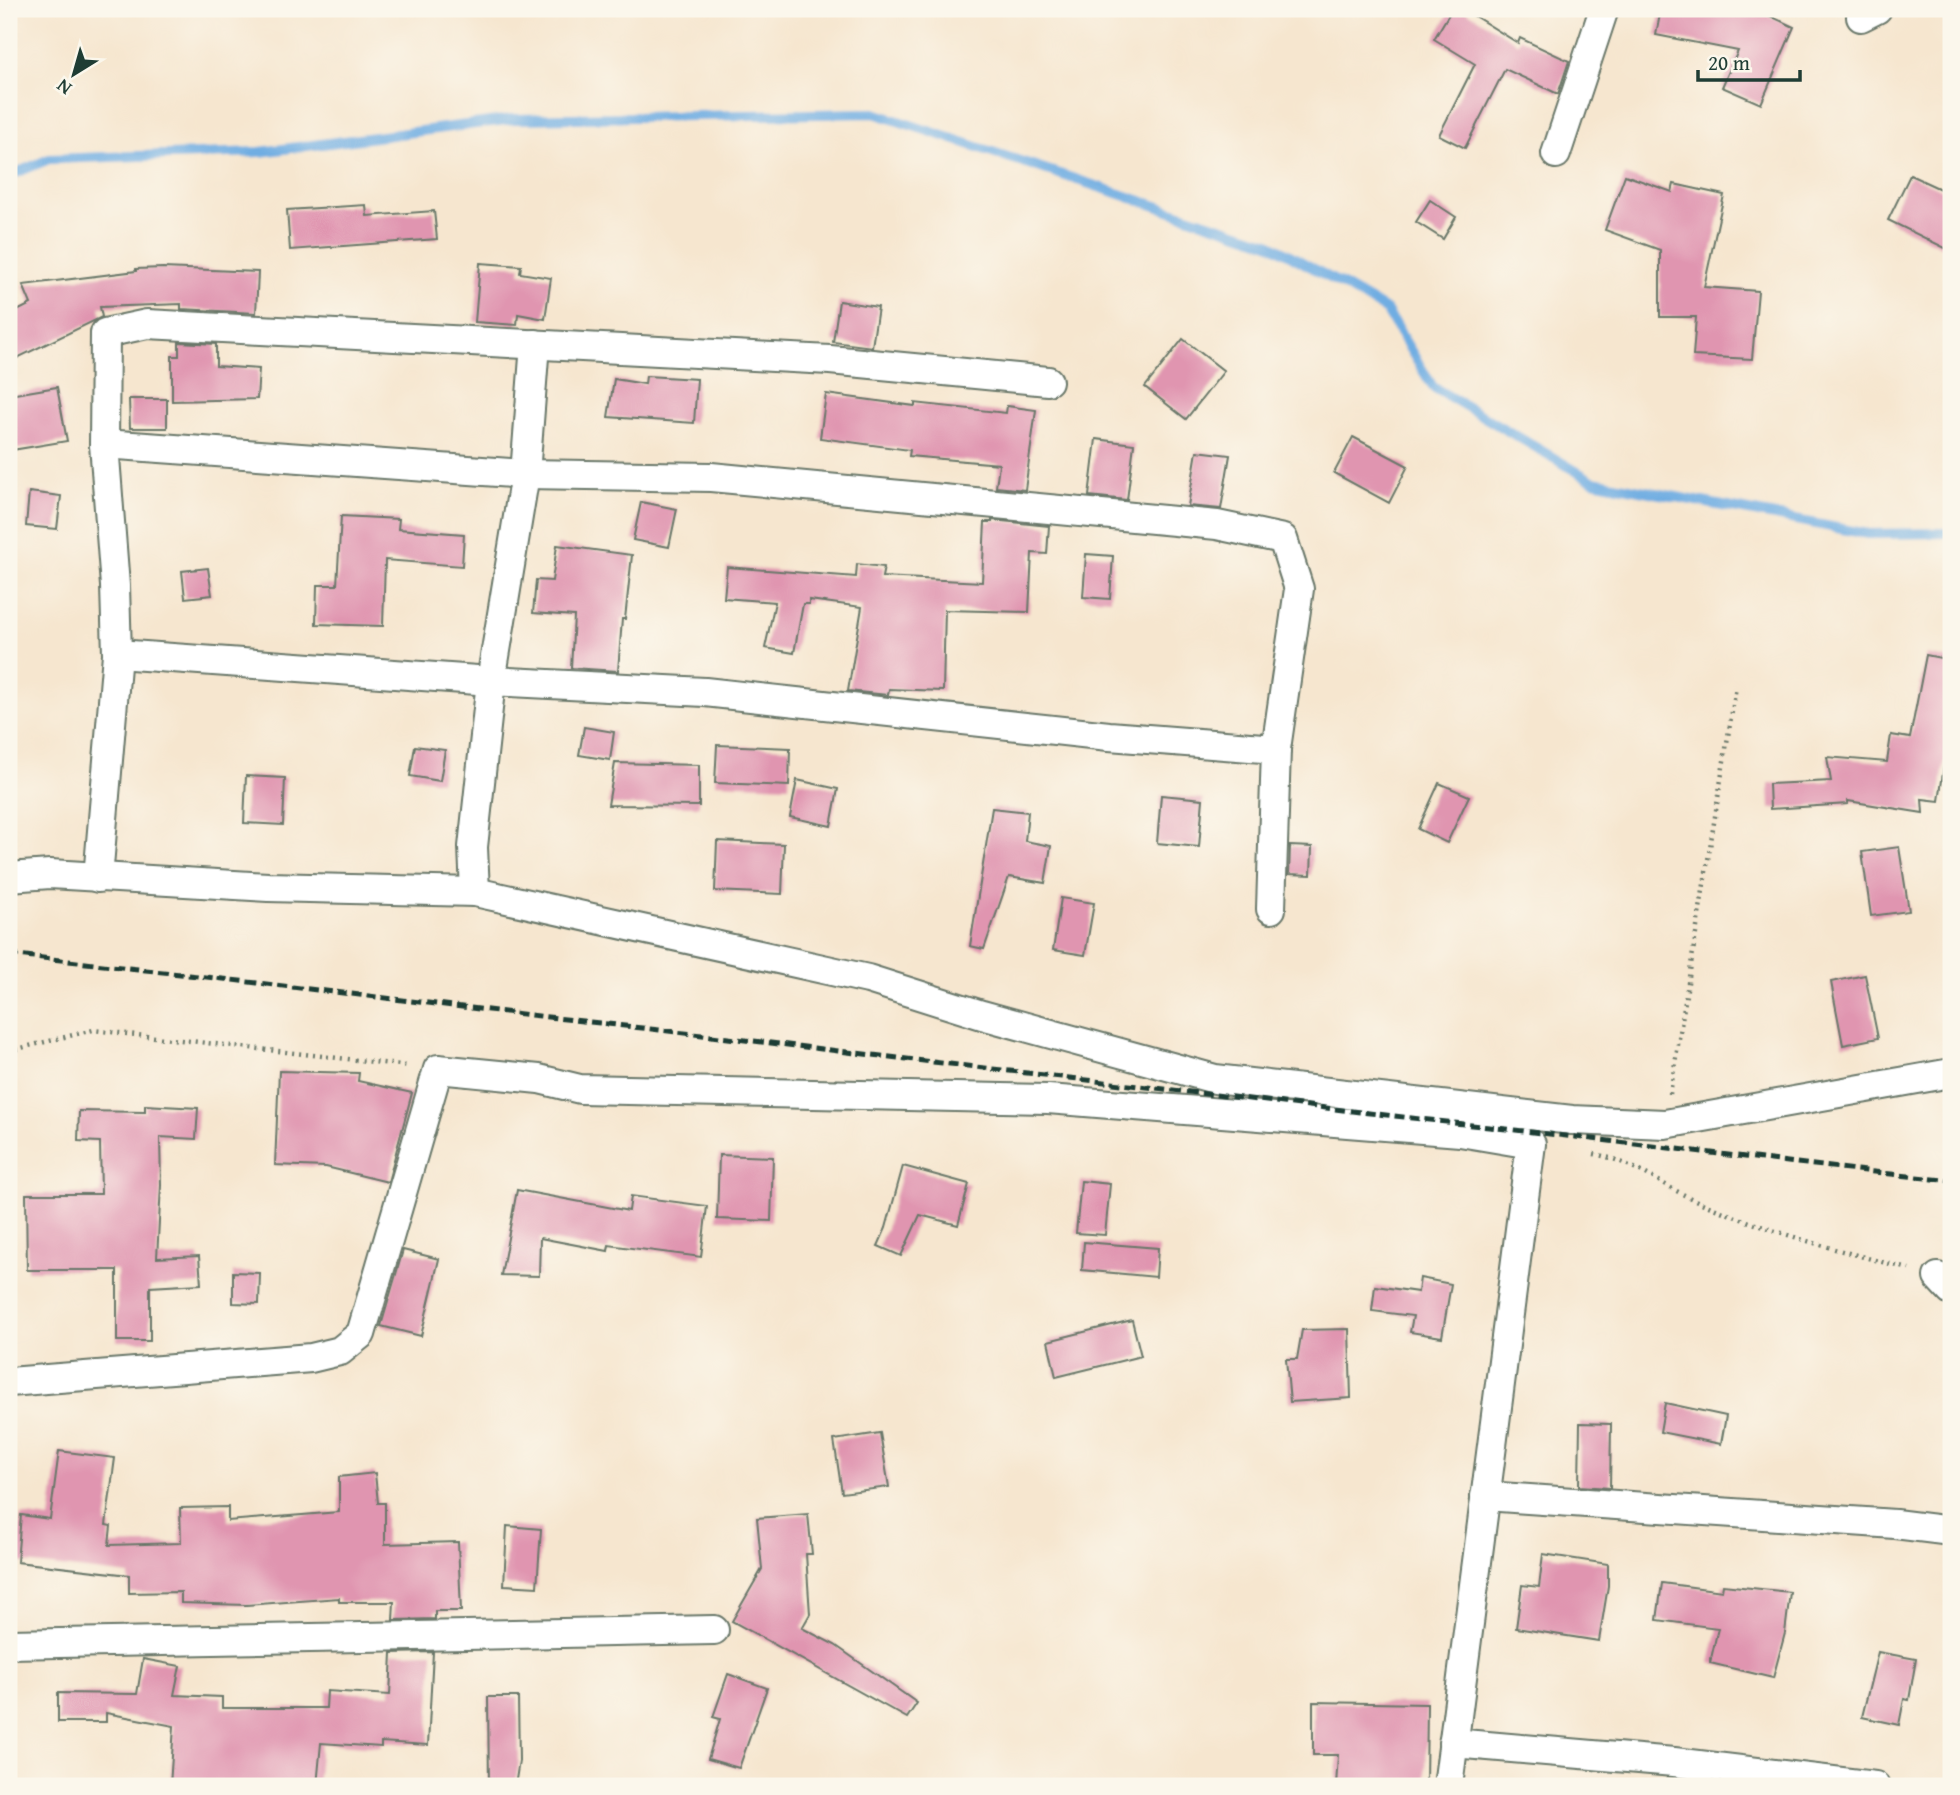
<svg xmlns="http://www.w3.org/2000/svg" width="1960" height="1795" viewBox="0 0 1960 1795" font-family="'Gentium Book Plus',serif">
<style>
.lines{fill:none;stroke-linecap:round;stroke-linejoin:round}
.stream{stroke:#70ade2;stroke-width:10}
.building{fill:#e095b0}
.street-casing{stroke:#6a786a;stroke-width:32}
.path{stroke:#6a786a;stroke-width:4.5;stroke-dasharray:2 5;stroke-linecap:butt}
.street{stroke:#fff;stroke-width:28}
.rail{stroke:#1f3d34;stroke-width:5;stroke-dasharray:10 5;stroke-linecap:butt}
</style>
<rect width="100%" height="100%" fill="#fbf7ec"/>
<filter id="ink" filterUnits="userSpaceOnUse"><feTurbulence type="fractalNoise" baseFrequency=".0143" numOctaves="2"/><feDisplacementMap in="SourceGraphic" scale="14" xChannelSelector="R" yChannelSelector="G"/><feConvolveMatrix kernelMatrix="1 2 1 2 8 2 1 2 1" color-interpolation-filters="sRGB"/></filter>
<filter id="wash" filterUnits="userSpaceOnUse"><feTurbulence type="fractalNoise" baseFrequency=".00686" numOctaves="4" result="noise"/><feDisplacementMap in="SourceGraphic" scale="28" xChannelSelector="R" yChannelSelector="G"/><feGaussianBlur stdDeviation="1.57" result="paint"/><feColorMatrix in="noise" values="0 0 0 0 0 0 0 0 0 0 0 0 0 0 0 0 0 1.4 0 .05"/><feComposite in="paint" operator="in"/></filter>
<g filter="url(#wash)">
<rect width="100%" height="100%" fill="#f6e6cf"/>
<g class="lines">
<!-- stream -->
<path class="stream" d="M9,176L49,159L260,152L513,119L874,113L1269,243L1386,310L1433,387L1593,481L1868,534L1951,533"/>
</g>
<g id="blocks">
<!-- building -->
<g class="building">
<path d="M1452,9H1463L1518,43L1520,38L1569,61L1558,94L1505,69L1465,148L1439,135L1475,64L1434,39Z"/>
<path d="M1661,9H1755L1794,27L1761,104L1722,87L1738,51L1656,35Z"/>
<path d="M1625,175L1672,192L1674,184L1724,195L1704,287L1758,291L1752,359L1693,356L1696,317H1660V250L1605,230Z"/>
<path d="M1910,175L1951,194V251L1888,220Z"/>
<path d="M1430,200L1456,217L1443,239L1416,222Z"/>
<path d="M366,205L367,216L434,211L437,239L290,250L287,210Z"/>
<path d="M480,263L521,266L520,273L551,278L545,319L518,314L517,325L475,322Z"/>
<path d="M163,268L258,272L256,313L181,309V304L100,307L102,317L9,362V315L31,304L23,285L136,271V269Z"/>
<path d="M839,301L878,307L872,347L833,342Z"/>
<path d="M1183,339L1224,371L1186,419L1145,387Z"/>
<path d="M179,342L216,344V366L259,369L257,399L172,401V356H179Z"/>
<path d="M646,376L697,379L694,423L608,417L614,379L645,384Z"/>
<path d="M57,387L67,441L12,450L9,433V395Z"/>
<path d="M826,394L915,406V403L1006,413L1007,406L1036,410L1025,490L996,487L999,464L909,456L910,450L820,438Z"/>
<path d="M129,399H167V428H130Z"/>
<path d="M1353,437L1408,466L1389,503L1334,473Z"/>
<path d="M1096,439L1134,444L1127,500L1089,496Z"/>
<path d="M1197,451L1230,455L1221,509L1188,506Z"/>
<path d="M29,492L61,496L57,529L26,526Z"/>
<path d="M641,502L677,509L669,547L633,540Z"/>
<path d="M341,516L399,519L398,529L464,534L462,566L385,560L383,626L316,624L317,585H337Z"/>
<path d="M992,520L1049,526L1047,554L1032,553L1029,612L945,610L943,691L889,689L888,695L848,691L862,607L809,600V604H803L794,653L765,648L775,602L724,598L727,567L856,577L857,564L884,567L882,577L982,582L985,522H992Z"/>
<path d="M557,545L632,555L625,619H622L618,671L571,668L574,616L533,613L536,580L552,581Z"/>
<path d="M1086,554L1113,556L1110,599L1083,597Z"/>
<path d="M208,568L212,595L185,598L182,571Z"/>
<path d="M1926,655L1951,660V717L1939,801L1922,799L1923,813L1848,801V804L1770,809L1769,784L1831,781L1827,757L1887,762L1891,735L1910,738Z"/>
<path d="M584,727L614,732L610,760L579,755Z"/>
<path d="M717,745L790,748L789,786L715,783Z"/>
<path d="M415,746L445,750L440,781L410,776Z"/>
<path d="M615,763L699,765V806L608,805Z"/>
<path d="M246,776L285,778L283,825L244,823Z"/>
<path d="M797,780L838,789L831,826L790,817Z"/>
<path d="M1439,783L1469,796L1447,843L1418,829Z"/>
<path d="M1161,795L1203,799L1199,847L1157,843Z"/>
<path d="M992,808L1028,812L1025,841L1051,846L1045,883L1009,877L984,949L970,946Z"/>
<path d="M717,841L784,844L782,894L715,891Z"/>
<path d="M1290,846L1312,847L1311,875L1289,874Z"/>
<path d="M1899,847L1909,911L1871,916L1862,852Z"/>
<path d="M1061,898L1094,903L1085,955L1053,950Z"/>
<path d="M1865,975L1878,1038L1843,1045L1831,982Z"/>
<path d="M279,1071L359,1073L358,1081L412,1093L388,1182L326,1167L275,1165Z"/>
<path d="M145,1105L198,1108L196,1139L160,1137L161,1185L157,1258L199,1256L201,1284L150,1287V1341H117V1270H27L26,1194H101L100,1142L78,1141L79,1111L145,1112Z"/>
<path d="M719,1155L773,1157L771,1221L717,1219Z"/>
<path d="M903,1166L969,1184L958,1225L920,1215L901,1256L878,1246L886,1228Z"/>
<path d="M1081,1181L1110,1184L1105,1235L1076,1233Z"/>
<path d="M517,1190L629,1211L631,1196L707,1206L701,1257L609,1245L608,1251L540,1238L539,1276L501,1275Z"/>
<path d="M1084,1242L1158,1248L1156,1277L1082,1270Z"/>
<path d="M403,1250L439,1259L421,1336L381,1326Z"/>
<path d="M233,1272L260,1273L259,1304L233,1303Z"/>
<path d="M1420,1278L1451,1284L1442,1337L1410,1332L1413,1316L1372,1311L1375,1286L1418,1292Z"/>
<path d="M1132,1320L1141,1356L1056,1377L1048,1341Z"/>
<path d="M1349,1329L1351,1398L1290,1402L1286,1359H1297L1302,1330Z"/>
<path d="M1665,1403L1726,1416L1721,1444L1660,1432Z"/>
<path d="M1580,1423L1611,1424L1610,1488L1579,1486Z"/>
<path d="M880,1433L889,1487L842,1493L834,1440Z"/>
<path d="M59,1451L115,1458L106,1525L111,1526L109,1545L181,1543L180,1508L228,1507V1521L339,1512V1477L375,1473L378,1503H385V1544L458,1542L461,1611H435V1619L393,1620L394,1602H339V1598L246,1605L181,1603V1592L129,1593V1575L17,1562L21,1515L50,1519Z"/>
<path d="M808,1514L812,1554H806L810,1614L802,1628L835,1645L917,1703L907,1718L732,1621L762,1569L757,1518Z"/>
<path d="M507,1526L541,1529L537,1587L504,1585Z"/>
<path d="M1543,1554L1608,1564V1586L1599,1641L1516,1628L1522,1585L1539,1587Z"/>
<path d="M1662,1583L1722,1591L1723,1585L1790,1592L1785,1633L1773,1678L1710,1663L1718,1628L1657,1620Z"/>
<path d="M433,1652L428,1745L381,1742V1747L321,1743L317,1786H170L174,1726L106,1713V1722H58V1693L137,1694L143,1659L180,1666L174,1695L222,1697V1708H326L327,1691L390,1695L392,1653Z"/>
<path d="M1878,1652L1916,1659L1909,1700L1904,1699L1899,1725L1862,1717Z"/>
<path d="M728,1674L767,1688L739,1768L708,1759L720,1719L713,1717Z"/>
<path d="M488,1697H518L519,1761L515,1786H489Z"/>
<path d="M1313,1702L1427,1704L1426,1786H1336L1338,1755H1313Z"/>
</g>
</g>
</g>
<g filter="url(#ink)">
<use href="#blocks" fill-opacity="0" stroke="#6a786a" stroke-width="2"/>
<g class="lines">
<!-- street casing -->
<g class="street-casing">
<g id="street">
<path d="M1861,17L1877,9"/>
<path d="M1556,154L1604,9"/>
<path d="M104,444L525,474L711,477L1217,525L1283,539L1299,589L1276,749L1271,909"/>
<path d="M117,654L491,681L705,692L1109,736L1276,749"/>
<path d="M9,877L50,874L268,887L475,892L868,979L982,1015L1215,1079L1572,1120L1665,1124L1951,1073"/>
<path d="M98,878L117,654L115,586L104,444L105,333L147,324L830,360L1048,381"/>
<path d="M475,892L473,847L491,681L525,474L535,344"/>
<path d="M1938,1277L1951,1291"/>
<path d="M9,1382L311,1358L340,1351L361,1334L438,1069L539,1079L580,1089L1048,1099L1460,1132L1531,1144L1448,1786"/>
<path d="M1485,1496L1895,1524L1951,1531"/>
<path d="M9,1644L714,1630"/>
<path d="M1453,1743L1674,1762L1875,1786"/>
</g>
</g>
<!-- path -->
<g class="path">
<path d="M9,1051L93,1030L409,1066"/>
<path d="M1670,1094L1736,687"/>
<path d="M1594,1154C1632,1161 1661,1185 1695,1200C1764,1231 1837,1250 1909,1269"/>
</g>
<!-- street -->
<use href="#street" class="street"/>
<!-- rail -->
<path class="rail" d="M9,954L1951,1181"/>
</g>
</g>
<!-- margin -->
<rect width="1960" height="1795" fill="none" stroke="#fbf7ec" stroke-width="35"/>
<!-- north arrow -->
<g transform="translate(74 74) rotate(217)" stroke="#fbf7ec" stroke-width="5" paint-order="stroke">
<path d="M0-5L12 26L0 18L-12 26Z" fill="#1f3d34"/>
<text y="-10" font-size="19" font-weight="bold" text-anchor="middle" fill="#1f3d34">N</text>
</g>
<!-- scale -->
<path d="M1698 70v10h102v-10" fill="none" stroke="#1f3d34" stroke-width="3.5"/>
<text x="1708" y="70" font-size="21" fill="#1f3d34" stroke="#fbf7ec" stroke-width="5" paint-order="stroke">20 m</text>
</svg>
